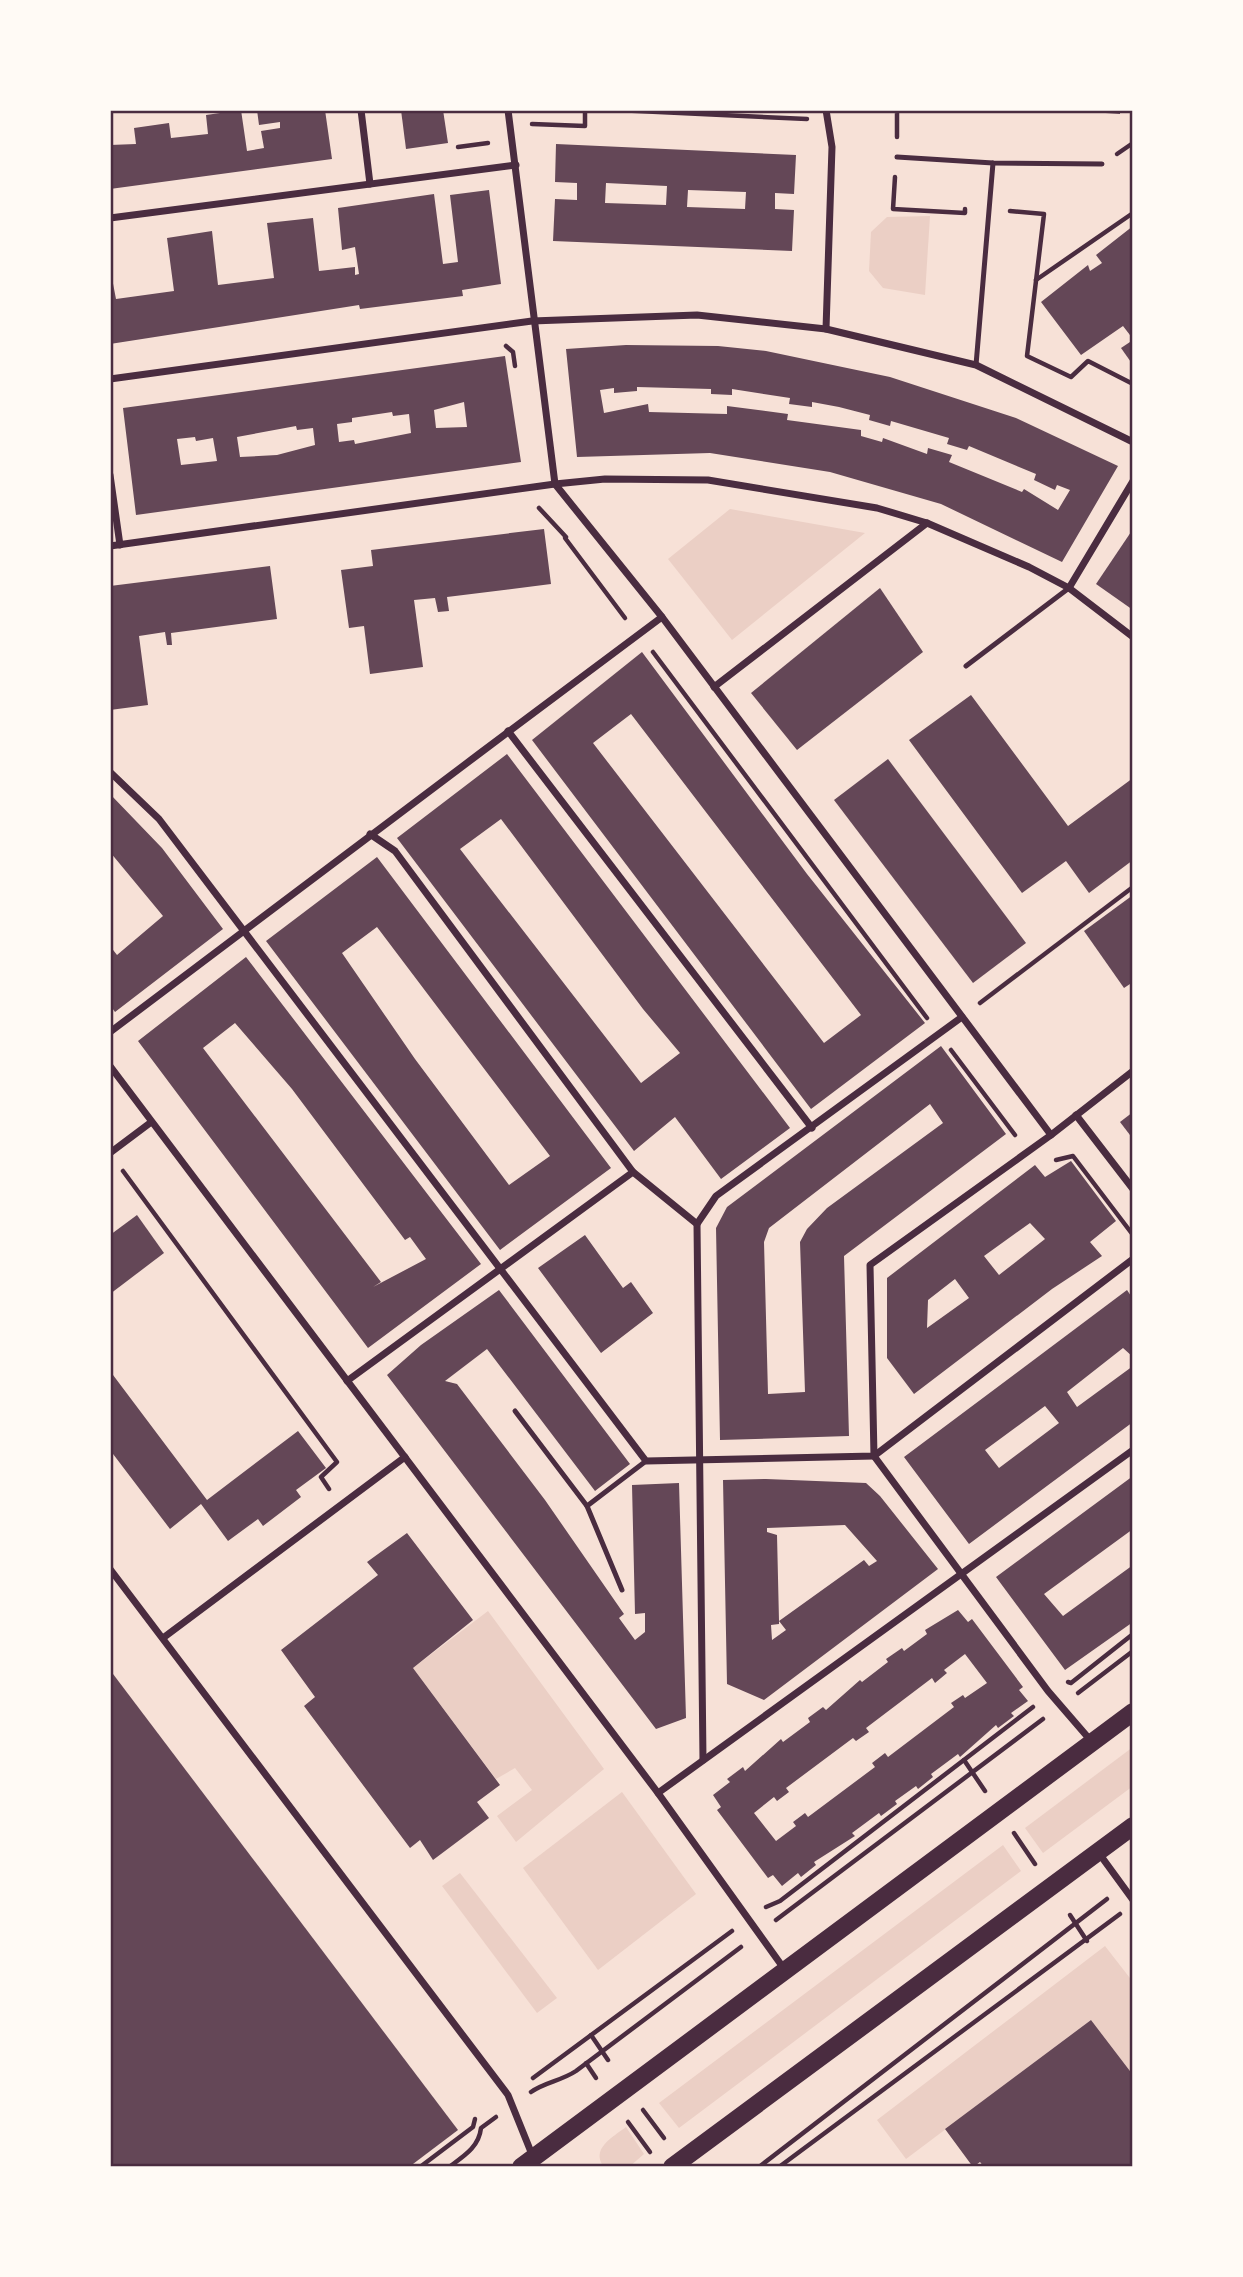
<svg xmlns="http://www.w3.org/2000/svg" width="1243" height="2277" viewBox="0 0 1243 2277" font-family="Bitter,serif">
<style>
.green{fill:#ebcfc5}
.building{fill:#644757;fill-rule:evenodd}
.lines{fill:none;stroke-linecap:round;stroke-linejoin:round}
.path{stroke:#4a2c40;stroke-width:4.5}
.service{stroke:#4a2c40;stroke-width:5}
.minor{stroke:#4a2c40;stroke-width:7}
.primary{stroke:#4a2c40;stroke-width:18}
.neatline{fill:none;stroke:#4a2c40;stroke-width:2.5}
</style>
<rect width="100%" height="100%" fill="#f7e1d7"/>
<!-- green -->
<g class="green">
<path d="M930,216L925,295L883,288L869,271L871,232L887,217Z"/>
<path d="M730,509L865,533L732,640L668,559Z"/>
<path d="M488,1611L604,1769L516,1842L497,1816L532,1790L515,1768L496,1779L413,1668Z"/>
<path d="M1133,1747V1786L1043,1853L1025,1828Z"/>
<path d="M622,1792L696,1894L598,1970L523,1868Z"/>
<path d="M1003,1845L1021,1871L679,2128L659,2103Z"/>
<path d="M460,1873L557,1998L537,2013L442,1886Z"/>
<path d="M1105,1946L1133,1982V2075L1091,2020L906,2159L877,2120Z"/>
<path d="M626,2127L644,2154L629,2167H604C590,2149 613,2137 626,2127Z"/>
</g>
<!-- building -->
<g class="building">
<path d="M241,110L247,151L264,148L261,131L280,128V122L259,125L257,110H325L332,159L110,189V145L136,144L134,128L169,123L171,138L208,134L206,115Z"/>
<path d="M401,110H443L448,143L406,149Z"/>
<path d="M1091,110H1120V114L1091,112Z"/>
<path d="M556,144L796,155L794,194L775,193V209L794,210L792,251L553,241L555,199L577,200V183L555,182ZM606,183L667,186L666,205L605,203ZM688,190L746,192L745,209L687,207Z"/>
<path d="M489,190L501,284L462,290L463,296L360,309L359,305L110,344V268L116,299L174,291L167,238L212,231L218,285L274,278L267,223L313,218L319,271L355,267V275L359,274L355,247L342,250L338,208L434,194L443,264L458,262L450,195Z"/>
<path d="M1133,226V339L1123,326L1081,355L1041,302L1088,265L1090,271L1102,263L1096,255Z"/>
<path d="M1133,340V365L1121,348Z"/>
<path d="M626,345L718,346L766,351L890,377L1016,418L1118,466L1062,562L941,504L830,472L710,453L577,457L566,349ZM637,387L711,389V394L732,395V389L790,398L789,404L812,407V402L839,407L870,415L869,420L890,426L891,421L949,438L947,444L967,450L969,446L1036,474L1034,480L1055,490L1057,485L1070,490L1058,510L1024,489L1022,492L949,462L952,455L928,448L927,454L883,438L882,442L861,436V430L787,420L788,414L727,406V414L649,412L648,404L604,413L600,390L614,388V393L637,391Z"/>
<path d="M505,356L521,462L136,515L123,408ZM464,402L467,427L436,428L434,410ZM392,412L393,416L409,414L411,433L355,444L354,440L339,442L337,424L352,422V418ZM296,426L297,430L313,428L315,445L277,455L240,457L237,437ZM195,437L196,441L213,438L217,461L181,465L177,439Z"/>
<path d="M544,529L551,584L447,597L449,611L438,612L435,598L414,600L423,667L370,674L364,626L349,628L341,570L373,566L371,550Z"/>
<path d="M1133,529V610L1096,584Z"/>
<path d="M270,566L277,619L171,633L172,645H167L165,632L139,636L148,705L110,710V586Z"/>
<path d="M880,588L923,652L797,750L751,693Z"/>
<path d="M642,652L807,874L925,1023L811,1109L532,740ZM631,714L861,1015L824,1043L593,743Z"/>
<path d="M971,695L1068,826L1133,778V860L1089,893L1066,861L1022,893L909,740Z"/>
<path d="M507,754L790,1128L721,1179L675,1117L634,1151L397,838ZM501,819L643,1009L680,1053L641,1083L460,849Z"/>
<path d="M888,759L1026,943L973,983L834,800Z"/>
<path d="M110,794L162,848L223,929L115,1012L110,1005V946L117,955L163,916L110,852Z"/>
<path d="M377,857L611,1168L500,1250L266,941ZM377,927L550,1156L509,1185L415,1059L342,953Z"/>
<path d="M1133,895V982L1124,988L1084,931Z"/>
<path d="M246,957L481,1264L368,1348L138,1041ZM235,1023L292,1089L405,1240L410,1237L426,1259L373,1287L381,1282L203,1048Z"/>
<path d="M941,1046L1006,1134L844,1256L849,1436L720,1440L716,1228L727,1207ZM930,1104L943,1123L827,1208L807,1229L800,1242L805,1392L768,1394L764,1242L769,1228Z"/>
<path d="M1133,1112V1139L1120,1122Z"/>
<path d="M1071,1161L1116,1221L1090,1242L1102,1256L1052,1289L914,1394L887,1358V1278L1035,1165L1045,1177ZM1030,1223L1045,1239L999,1275L984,1256ZM955,1279L969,1298L927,1328L928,1300Z"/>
<path d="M137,1215L164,1253L110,1294V1235Z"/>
<path d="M585,1235L623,1288L631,1282L653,1313L601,1353L538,1268Z"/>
<path d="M499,1290L630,1464L595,1491L487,1349L445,1381L457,1384L545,1500L624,1614L619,1618L635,1640L645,1632V1613L635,1614L632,1485L679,1483L686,1718L656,1729L387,1375L421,1345Z"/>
<path d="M1127,1290L1133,1299V1357L1123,1348L1067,1392L1077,1407L1133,1366V1422L969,1544L904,1457ZM1045,1406L1059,1423L999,1468L985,1450Z"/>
<path d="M110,1371L207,1500L298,1431L326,1468L296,1490L301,1497L263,1526L258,1519L228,1541L201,1504L170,1529L110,1450Z"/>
<path d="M1133,1476V1529L1044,1594L1063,1616L1133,1565V1622L1065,1670L996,1577Z"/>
<path d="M766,1479L866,1483L880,1496L938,1569L764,1700L727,1684L723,1480ZM845,1525L877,1561L869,1566L864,1560L779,1621L777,1535L767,1532V1528ZM779,1621L786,1630L772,1640L771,1625L779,1624Z"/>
<path d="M407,1533L473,1620L413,1668L500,1785L477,1802L489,1818L433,1860L420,1840L410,1848L304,1706L315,1697L281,1650L378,1575L367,1562Z"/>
<path d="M958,1610L968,1622L972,1619L1023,1687L1019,1690L1028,1701L1011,1713L1014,1716L998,1728L996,1725L960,1757L958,1754L931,1774L933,1777L918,1789L916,1786L895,1801L897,1804L881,1816L879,1813L852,1833L855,1836L814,1862L816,1865L801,1877L798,1873L782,1886L773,1875L768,1878L717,1810L721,1807L713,1795L730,1782L727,1779L743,1767L745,1771L781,1739L783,1742L810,1722L808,1718L823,1707L826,1710L860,1680L862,1682L888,1662L886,1659L902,1648L904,1651L927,1634L925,1630ZM965,1654L987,1683L965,1698L963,1695L951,1703L954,1707L888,1757L885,1753L872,1763L875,1767L808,1817L805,1813L793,1822L796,1826L776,1841L754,1813L774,1797L777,1801L789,1792L786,1788L853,1738L856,1741L869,1732L866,1728L932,1678L935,1683L947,1673L944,1670Z"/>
<path d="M110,1670L458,2130L409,2167H110Z"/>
<path d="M1091,2020L1133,2075V2167H984L980,2162L973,2167L945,2129Z"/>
</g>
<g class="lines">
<!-- path -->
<g class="path">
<path d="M616,110L807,119"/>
<path d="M888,110L897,111V137"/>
<path d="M532,124L585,126V110"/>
<path d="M458,147L488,143"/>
<path d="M1117,154L1133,143"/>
<path d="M895,177L893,209L965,213V209"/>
<path d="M1010,211L1044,214L1027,356L1071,377L1088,361L1133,384"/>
<path d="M1036,280L1133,213"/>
<path d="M506,346L513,352L515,366"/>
<path d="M539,508L566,537"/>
<path d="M565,538L625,618"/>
<path d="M653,652L927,1018"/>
<path d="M980,1003L1133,887"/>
<path d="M951,1050L1015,1135"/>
<path d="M1056,1160L1073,1156L1133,1235"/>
<path d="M123,1171L337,1462L321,1477L329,1489"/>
<path d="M1068,1682L1071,1683L1133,1634"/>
<path d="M1078,1693L1133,1651"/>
<path d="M964,1760L985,1791"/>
<path d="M1014,1833L1035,1864"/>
<path d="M766,1907L780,1901L1033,1707"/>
<path d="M1070,1915L1087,1941"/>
<path d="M776,1920L1043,1719"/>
<path d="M591,2035L608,2060"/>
<path d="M586,2063L596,2078"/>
<path d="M533,2078L732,1931"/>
<path d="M531,2092C545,2082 561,2081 576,2071L741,1947"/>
<path d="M643,2110L664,2138"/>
<path d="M628,2122L650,2152"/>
<path d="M420,2167L473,2127L475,2119"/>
<path d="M449,2167C464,2156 479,2147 481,2128L496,2117"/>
<path d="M759,2167L1107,1899"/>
<path d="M779,2167L1120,1914"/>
</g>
<!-- service -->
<g class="service">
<path d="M897,157L993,163L1102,164"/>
<path d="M976,365L993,163"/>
<path d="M966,666L1069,588"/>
<path d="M515,1411L587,1506L646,1461"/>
<path d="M587,1506L622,1590"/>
</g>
<!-- minor -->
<g class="minor">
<path d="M361,110L370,184"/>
<path d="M508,110L555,484L662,617L1051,1135"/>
<path d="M826,110L832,147L826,329"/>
<path d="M110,218L516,165"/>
<path d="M110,379L532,321L697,315L826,329L976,365L1133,442"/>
<path d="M110,475L120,545"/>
<path d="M110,546L555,484L605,479L708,480L877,508L927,523L1029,567L1069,588L1133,637"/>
<path d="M1069,588L1133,481"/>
<path d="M714,687L927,523"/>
<path d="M508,731L812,1128"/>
<path d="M110,772L159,819L646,1461L874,1456L1133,1259"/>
<path d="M370,834L395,851L633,1172L697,1224L703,1760"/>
<path d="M110,1032C295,894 477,754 662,617"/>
<path d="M110,1066L658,1793L785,1970"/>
<path d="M1076,1115L1133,1189"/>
<path d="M110,1153L150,1123"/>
<path d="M697,1224L716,1196L962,1017"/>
<path d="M347,1381L633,1172"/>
<path d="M110,1569L508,2095L533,2157"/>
<path d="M163,1638L405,1457"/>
<path d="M1092,1742L1048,1691L874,1456L870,1265L1051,1135L1133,1071"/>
<path d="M658,1793L1133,1450"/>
<path d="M1098,1852L1133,1900"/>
</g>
<!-- primary -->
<g class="primary">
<path d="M521,2167L1133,1712"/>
<path d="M672,2167L1133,1826"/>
</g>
</g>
<!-- border -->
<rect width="1243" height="2277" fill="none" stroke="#fffaf5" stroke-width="224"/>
<rect x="112" y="112" width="1019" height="2053" class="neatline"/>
</svg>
